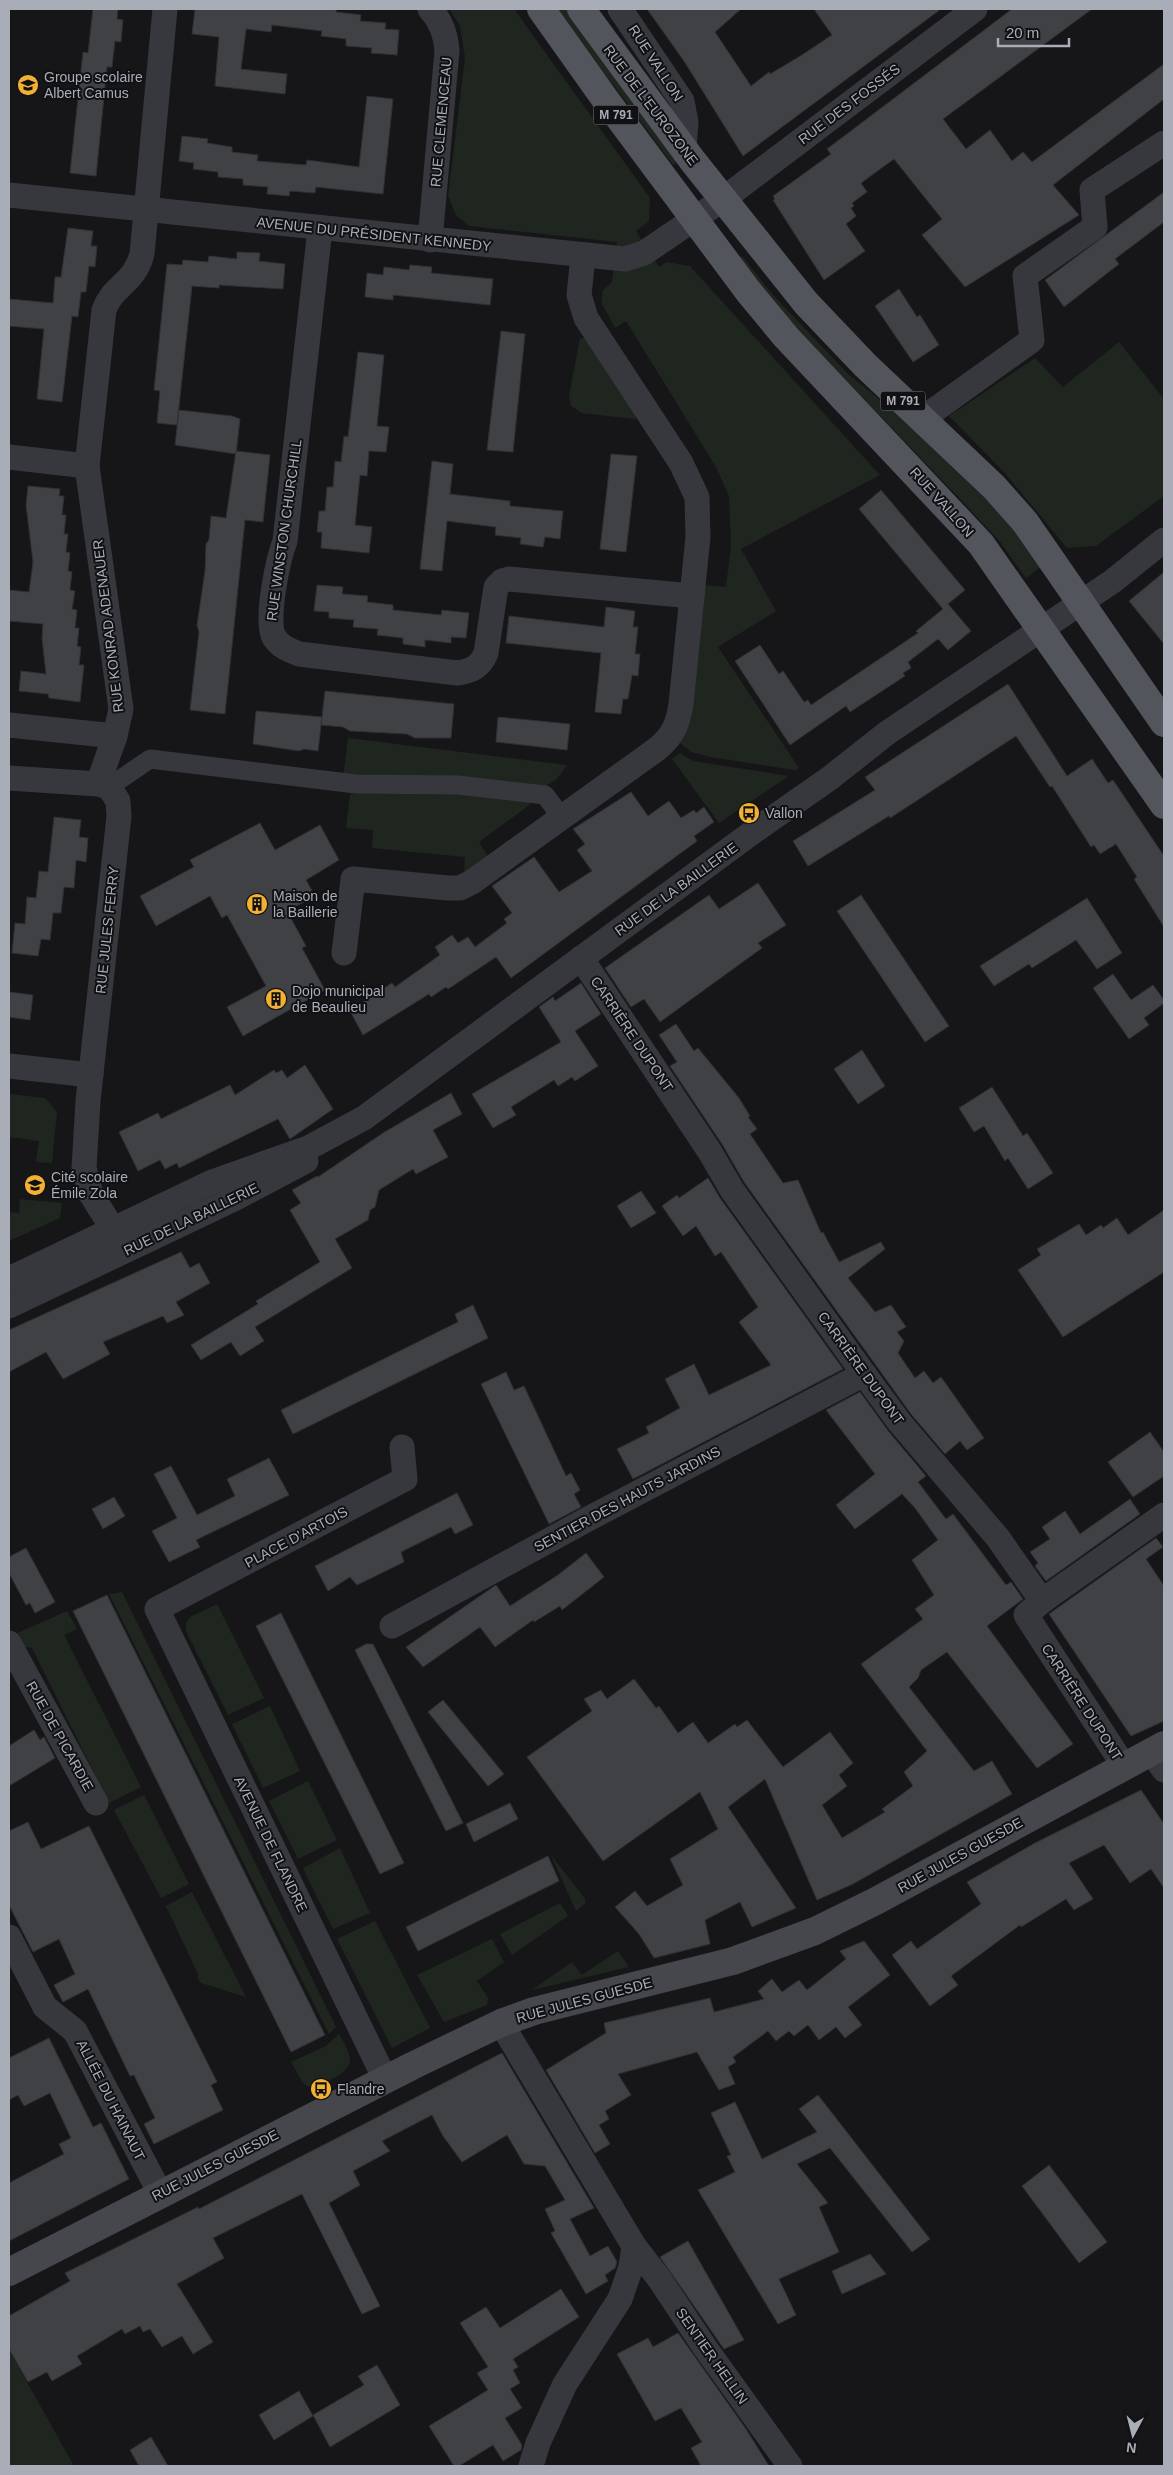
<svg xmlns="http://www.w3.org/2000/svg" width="1173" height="2475" viewBox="0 0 1173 2475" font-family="Arial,sans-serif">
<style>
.green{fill:#1e261f}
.building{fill:#404145;stroke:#303034}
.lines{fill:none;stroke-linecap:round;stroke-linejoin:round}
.pedestrian{stroke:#37383d;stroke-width:19}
.minor{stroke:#37383d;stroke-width:25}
.secondary{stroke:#45474d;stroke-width:28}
.primary{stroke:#53555c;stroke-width:28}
.labels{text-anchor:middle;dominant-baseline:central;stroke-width:4;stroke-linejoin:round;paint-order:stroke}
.shield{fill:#111113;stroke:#7b7e86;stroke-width:1}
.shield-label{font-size:12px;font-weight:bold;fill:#a8adb8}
.street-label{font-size:14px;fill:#a8adb8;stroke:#111113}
.poi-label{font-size:14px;fill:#a8adb8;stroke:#111113;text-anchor:start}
</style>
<rect width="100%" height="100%" fill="#161618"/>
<!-- green -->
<g class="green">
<path d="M449,9H514L650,198L649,221L636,231L659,267L667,262L690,266L880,475L741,549L776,611L718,647L799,768L795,770L710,757L691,752L679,742L702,585L726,587L731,545L729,496L716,467L626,321L615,328L601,302L603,290L612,282L617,242L469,226L456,215L448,196L465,58L460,26Z"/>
<path d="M547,9H570L682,159L673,165L615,87Z"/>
<path d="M742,256L773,295L848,374L974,476L1045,564L1026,578L1000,542L963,502L733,263Z"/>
<path d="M580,338L590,339L637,418L633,419L582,413L571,406L569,396Z"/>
<path d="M1119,342L1164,399V496L1096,546L1067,548L1003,471L949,416L1035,358L1063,387Z"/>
<path d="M348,738L567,765L557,779L543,788L343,779Z"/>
<path d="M680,753L693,761L789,776L719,823L672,759Z"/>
<path d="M401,787L520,800L531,804L479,842L488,857L464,875L465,857L372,848L373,830L346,828L350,794Z"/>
<path d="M9,1094L45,1098L57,1112L52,1163L36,1162L39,1141L9,1137Z"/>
<path d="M20,1199L62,1203L60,1218L9,1241V1212L19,1213Z"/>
<path d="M122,1592L336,2027L329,2034L109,1594Z"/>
<path d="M217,1604L264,1698L228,1715L186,1631V1623L190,1617Z"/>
<path d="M67,1611L77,1629L64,1635L141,1787L109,1803L32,1648L21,1646L15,1634Z"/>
<path d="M270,1706L300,1771L263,1788L232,1724Z"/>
<path d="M308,1781L337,1840L298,1859L269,1801Z"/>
<path d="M144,1795L189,1884L161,1898L114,1810Z"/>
<path d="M340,1848L370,1913L333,1929L303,1868Z"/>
<path d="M551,1855L585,1899V1903L576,1911Z"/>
<path d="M192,1892L246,1997L201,1983L198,1979V1974L166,1906Z"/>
<path d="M560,1903L568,1916L512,1955L500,1934Z"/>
<path d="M375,1921L430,2028L392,2048L337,1939Z"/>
<path d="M492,1939L504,1962L477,1981L488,1998L487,2005L444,2022L417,1975Z"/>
<path d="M618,1951L629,1967L532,1990L572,1962L582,1975Z"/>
<path d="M339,2034C343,2041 350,2052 350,2060C350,2074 321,2085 309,2087L303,2083L291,2062L326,2046Z"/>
<path d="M9,2350L74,2466H9Z"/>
</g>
<!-- building -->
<g class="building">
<path d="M93,9H118L117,19L123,20L121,42L115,41L112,67H107L96,176L70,173L83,52L88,53Z"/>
<path d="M195,9H336V12L361,15L360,21L386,23L385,29L399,30L397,55L371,53L372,48L346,46V39L321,36L322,31L272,25L271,32L246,29L241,69L287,74L285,94L215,86L219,37L192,34Z"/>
<path d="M647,9H741L715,32L751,86L769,72L770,74L802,55L832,35L814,9H941L743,156L684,61Z"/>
<path d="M1012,9H1092L943,119L966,149L990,130L1012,161L1023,152L1032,162L1164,64V99L1053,185L1079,215L965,287L922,235L942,219L894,159L861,183L867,192L852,203L854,206L851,208L856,216L846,224L865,251L824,280L773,200L775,199L773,196L831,154L827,149Z"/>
<path d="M367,96L393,99L383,194L316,187L315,193L290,191L289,196L267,194L268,187L243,185V179L218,177V172L193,169L194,163L179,161L182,136L208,139L207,143L232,147V152L258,155L257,161L306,165L307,160L359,167Z"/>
<path d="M1164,192V222L1115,259L1119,264L1064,307L1045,280Z"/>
<path d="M68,228L93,231L91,246H97L95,267L89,266L86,292H81L78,317L72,316L62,402L37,399L44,329L9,326V299L53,303L55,277H61Z"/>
<path d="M237,252L260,253L259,261L285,264L283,289L219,285V288L192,286L177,425L157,423L160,391L154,390L167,264L182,265L183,260L208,262L209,256L237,259Z"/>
<path d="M410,265L432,267L431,273L493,279L490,305L393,295V300L365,297L367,273L383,275L384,267L409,270Z"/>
<path d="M899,289L917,317L920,315L939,345L913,362L875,306Z"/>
<path d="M501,331L525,334L513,452L487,450Z"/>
<path d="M358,352L384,355L377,426L389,427L386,452L369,451L367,476L360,475L355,525L372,527L369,553L321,548L322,532H317L319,511H325L327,487H333L335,461L341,462L344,436L348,437Z"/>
<path d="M179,410L232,416L240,419L236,454L175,445Z"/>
<path d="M236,451L270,455L263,522L245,520L225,714L190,710L199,632L197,625L205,571L206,544L209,540L211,516L226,518Z"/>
<path d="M611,454L637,456L626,552L600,549Z"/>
<path d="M432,461L453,464L450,494L510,501V506L563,511L560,539L545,537L543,547L520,544L521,538L495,535L496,527L447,521L442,571L420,569Z"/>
<path d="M28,486L60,489L59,496H64L62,515H66L64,534H68L66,552L70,553L68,571L72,572L70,590L75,591L72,609L77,610L75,628H79L77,646L81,647L79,665H84L80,702L49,698L48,694L19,691L21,671L46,674L42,638L43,624L9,621V590L29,592L33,562L26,505Z"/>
<path d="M881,490L965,590L948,604L971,631L948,650L938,639L908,662L911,668L903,673L905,676L850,712L846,706L790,745L735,661L760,645L779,674L783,671L804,702L808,700L811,705L918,633L916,631L943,609L859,509Z"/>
<path d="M1164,572V644L1129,601Z"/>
<path d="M317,585L343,587L342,594L368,596L367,602L393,605V610L441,615L442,610L469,613L466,638L451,637V643L425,640V647L403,644V638L377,635L378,629L353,627L354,620L329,618V612L314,611Z"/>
<path d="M606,607L635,611L633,627H638L635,654H640L638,676L632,675L628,699H623L621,714L595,712L601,653L506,643L509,616L604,627Z"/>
<path d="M1008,684L1067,776L1092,759L1108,783L1113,780L1164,856V927L1134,879L1137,877L1116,844L1100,854L1094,845L1091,847L1052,786L1050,787L1016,736L890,818L889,816L808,866L793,841L875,790L865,777Z"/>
<path d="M325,691L454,704L451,738H415L407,734L350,731L343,727L321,725Z"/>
<path d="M256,711L322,717L318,751L304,749L299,751L253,744Z"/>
<path d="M498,717L570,724L567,750L496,742Z"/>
<path d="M631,792L648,816L669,801L681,818L694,810L696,813L704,807L714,822L694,836L697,841L511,978L496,957L448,989L446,987L431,997L429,994L363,1035L350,1011L392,983L395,987L440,955L435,947L452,935L458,943L468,937L475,947L507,923L504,919L512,913L492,886L534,857L559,892L592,871L577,850L585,844L573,829Z"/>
<path d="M54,817L81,820L79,837L88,838L86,862L76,860L74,888L64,887L61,913H53L50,940L41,939L38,956L12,953L15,923L25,924L27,897L36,898L39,871L48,872Z"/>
<path d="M260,823L275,850L320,825L339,860L306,880L315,896L287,911L306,946L302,948L325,990L243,1036L227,1007L266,986L227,915L222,918L210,896L156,926L140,896L194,867L190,860Z"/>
<path d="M758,883L786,925L758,943L762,948L660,1022L644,999L631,1007L605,968L709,895L719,909Z"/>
<path d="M861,895L949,1026L925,1042L837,911Z"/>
<path d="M1087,898L1122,953L1097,969L1076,940L1032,968L1029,964L994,986L980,966Z"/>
<path d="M1113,974L1131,1000L1153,985L1164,1000V1003L1144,1018L1149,1025L1129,1039L1093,988Z"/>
<path d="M581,983L601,1014L575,1031L598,1066L575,1081L572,1077L558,1086L554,1080L511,1107L516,1115L493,1128L472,1094L561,1042L539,1007L553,997L555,1001Z"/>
<path d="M9,992L33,995L30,1020L9,1017Z"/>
<path d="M676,1024L694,1051L698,1048L739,1098L750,1116L748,1117L757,1129L750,1134L783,1183L798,1180L821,1233L823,1232L839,1262L881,1242L885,1249L848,1278L875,1312L891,1305L906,1327L897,1332L904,1341L898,1353L915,1378L924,1371L933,1383L941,1377L984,1438L967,1450L960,1441L945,1454L911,1414L744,1182L722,1144L670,1066L677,1062L659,1035Z"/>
<path d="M862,1050L885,1086L858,1104L834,1069Z"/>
<path d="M305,1065L333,1109L290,1139L278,1119L179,1168L177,1163L165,1169L160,1160L138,1171L119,1132L158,1113L161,1119L230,1085L235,1095L274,1070L276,1073L282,1070L287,1078Z"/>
<path d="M992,1087L1023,1136L1027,1133L1053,1173L1028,1189L1008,1158L1005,1161L984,1126L974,1132L959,1108Z"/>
<path d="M451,1093L462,1114L433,1130L448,1157L416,1174L413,1169L379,1190L375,1207L370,1210L368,1220L335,1239L352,1268L255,1327L264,1341L240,1356L231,1342L201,1360L191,1345L258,1304L256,1301L320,1262L290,1210L301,1203L292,1190L317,1176L318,1177L383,1133Z"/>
<path d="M708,1178L720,1198L843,1369L633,1479L617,1449L649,1433L646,1427L680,1408L665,1379L694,1364L709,1395L771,1365L739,1322L758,1307L721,1252L715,1256L696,1226L683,1236L662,1206L677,1195L679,1198Z"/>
<path d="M641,1191L656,1213L631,1228L617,1206Z"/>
<path d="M1164,1210V1272L1063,1337L1018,1270L1041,1255L1037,1249L1079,1224L1086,1235L1101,1225L1103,1228L1117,1218L1128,1235Z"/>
<path d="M181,1252L190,1268L199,1263L210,1283L176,1302L184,1315L167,1323L163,1316L103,1342L110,1354L63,1379L46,1352L9,1372V1330Z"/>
<path d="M473,1305L488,1338L293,1434L281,1410L458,1322L455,1314Z"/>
<path d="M506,1372L514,1390L524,1386L566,1476L571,1473L580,1490L574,1494L581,1507L549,1524L481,1384Z"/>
<path d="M860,1392L889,1432L926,1476L918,1482L946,1519L953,1514L1006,1585L1011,1582L1023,1599L987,1626L1073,1744L1037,1768L947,1652L921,1670L918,1678L909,1687L974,1771L992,1761L1012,1794L853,1884L817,1900L765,1779L728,1807L796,1908L752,1927L740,1902L705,1920L710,1944L654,1958L639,1934L615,1907L635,1891L647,1906L683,1885L670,1859L718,1829L700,1792L603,1861L527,1757L592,1711L584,1699L601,1690L607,1699L634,1679L656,1708L659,1706L678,1733L693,1722L708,1743L735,1724L737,1727L747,1720L783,1767L830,1732L853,1763L839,1775L847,1786L822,1805L842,1838L885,1812L882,1809L913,1786L904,1772L927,1751L861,1664L923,1619L915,1609L934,1595L912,1560L938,1540L915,1508L902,1494L855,1529L836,1505L875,1474L826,1410Z"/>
<path d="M1150,1432L1164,1452V1476L1133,1497L1108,1462Z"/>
<path d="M269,1458L289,1495L196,1540L200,1547L169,1562L152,1531L177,1518L154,1474L171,1466L197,1515L235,1496L227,1479Z"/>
<path d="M457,1493L473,1525L455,1534L451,1527L401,1552L404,1562L357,1585L350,1577L328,1591L315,1566Z"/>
<path d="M114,1497L125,1516L103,1529L92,1509Z"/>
<path d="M1130,1499L1140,1514L1046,1581L1035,1566L1038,1563L1030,1552L1050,1539L1042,1527L1065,1511L1080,1534Z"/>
<path d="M1156,1538L1163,1547L1146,1559L1164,1586V1721L1131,1736L1049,1614Z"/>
<path d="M26,1548L55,1602L35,1613L30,1603L26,1605L9,1573V1557Z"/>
<path d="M586,1553L604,1577L562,1610L560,1606L534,1622L533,1620L495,1647L480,1627L423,1667L406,1647L496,1585L510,1606L558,1575Z"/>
<path d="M107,1595L325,2035L291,2052L73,1611Z"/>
<path d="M281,1613L404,1863L380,1874L256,1626Z"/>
<path d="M366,1644H373L463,1823L446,1831L355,1650Z"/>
<path d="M443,1700L504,1774L488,1786L428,1712Z"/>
<path d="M34,1730L40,1740L44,1737L55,1758L9,1786V1746Z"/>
<path d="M1141,1790L1164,1824V1888L1151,1869L1130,1883L1104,1845L1069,1863L1093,1899L1074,1910L1066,1899L1021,1927L1020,1925L951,1976L958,1985L930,2006L892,1955L911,1941L917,1949L981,1904L967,1882L1035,1843Z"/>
<path d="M510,1803L518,1819L474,1842L466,1824Z"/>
<path d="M28,1822L41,1849L89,1826L217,2082L211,2085L223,2110L154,2144L144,2124L155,2118L134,2075L130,2076L88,1989L63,2002L54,1985L75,1974L59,1939L33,1952L9,1905V1831Z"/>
<path d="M548,1856L559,1881L418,1951L406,1927Z"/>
<path d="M864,1941L890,1975L848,2007L862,2025L845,2038L836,2027L819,2040L808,2025L794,2036L789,2031L776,2041L768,2031L733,2057L736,2062L728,2067L735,2084L719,2090L697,2052L618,2074L631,2095L605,2111L609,2119L599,2125L610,2144L595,2153L546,2070L606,2033L604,2023L710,1998L714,2012L764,1999L758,1991L772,1979L782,1992L799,1980L807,1990L846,1959L840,1951Z"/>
<path d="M49,2038L93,2127L101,2123L129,2179L9,2241V2183L64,2154L59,2144L71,2138L50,2093L24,2106L18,2095L9,2100V2058Z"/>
<path d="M502,2053L594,2208L570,2219L590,2256L608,2246L617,2262L615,2268L605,2275L608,2281L586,2294L551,2233L555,2231L545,2209L565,2200L545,2166L524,2164L507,2135L462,2162L443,2136L432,2115L382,2141L390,2151L353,2171L360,2185L329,2203L380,2306L362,2314L302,2194L213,2238L224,2258L177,2284L213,2342L193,2354L182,2336L162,2347L150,2329L143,2332L140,2326L125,2334L122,2329L77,2356L82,2364L52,2381L47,2372L28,2382L9,2349V2316L70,2281L65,2273L198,2207L199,2209Z"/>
<path d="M818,2095L930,2239L912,2252L830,2148L797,2164L828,2203L819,2207L839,2252L779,2279L796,2315L778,2324L698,2190L735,2172L727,2156L731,2155L711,2113L735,2102L762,2159L817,2132L799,2109Z"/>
<path d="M1049,2165L1107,2242L1079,2263L1022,2186Z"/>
<path d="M688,2241L744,2340L724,2349L660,2257Z"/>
<path d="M870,2254L886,2274L842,2294L832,2271Z"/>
<path d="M561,2289L579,2317L513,2359L518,2367L513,2370L520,2383L510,2389L522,2408L505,2418L522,2445L521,2450L503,2461L493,2445L459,2466H454L429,2426L488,2390L477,2373L488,2367L460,2323L486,2307L500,2328Z"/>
<path d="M678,2333L746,2429L769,2466H701L691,2448L702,2442L681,2408L655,2421L617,2354L648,2338L653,2347Z"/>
<path d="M377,2365L400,2405L330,2447L313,2415L364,2385L358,2376Z"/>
<path d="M299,2391L313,2416L274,2440L259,2415Z"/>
<path d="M151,2437L168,2466H139L130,2450Z"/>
</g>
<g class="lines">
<!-- pedestrian -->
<path class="pedestrian" d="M109,787L150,759L356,784L458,785L545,795L562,818"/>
<!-- minor -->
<g class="minor">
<path d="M620,9L682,101L686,122L684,149"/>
<path d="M9,195L625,259L644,253L722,200L975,9"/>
<path d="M320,229L285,541C278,559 265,621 274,637C280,647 289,650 299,654L457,673C472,671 480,667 486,653L496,587L502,581L509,579L692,596"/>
<path d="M430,240L447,51C446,34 441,21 430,9"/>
<path d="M922,419L1032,340L1025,276L1095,227L1092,190L1164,143"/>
<path d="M9,457L87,466L104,310C113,285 134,284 142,254L165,9"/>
<path d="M87,466L121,709L115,736L98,784"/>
<path d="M9,725L115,736"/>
<path d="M9,778L98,784L109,787L118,801L119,816L88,1101L84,1168L91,1194L126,1250"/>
<path d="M344,953L353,879L448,888H460L472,882L657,749C673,736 678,724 681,704L698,537L697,497L681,463L586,318L579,295L583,256"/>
<path d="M581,958L710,1152L732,1190L864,1374L900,1423L998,1538L1042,1601L1026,1615L1124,1766"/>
<path d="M9,1066L91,1075"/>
<path d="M9,1279L212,1182L308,1148L364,1118L757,829L830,778L887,733L1113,581L1164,540"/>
<path d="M9,1306L234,1199L306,1161"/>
<path d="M1042,1601L1164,1515"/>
<path d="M392,1626L588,1519L864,1374"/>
<path d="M9,1643L96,1803"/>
<path d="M1151,1751L1164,1770"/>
<path d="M9,1937L45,2007L75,2031L160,2193"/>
<path d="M501,2023L634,2246L658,2277L706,2349L790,2466"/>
<path d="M385,2079L157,1609L405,1479L402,1447"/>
<path d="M531,2466L538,2443L565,2384L620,2299L631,2267L634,2246"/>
</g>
<!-- secondary -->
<path class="secondary" d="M9,2272L412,2066L501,2023L534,2011L733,1961L815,1931L876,1901L1164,1745"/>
<!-- primary -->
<g class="primary">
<path d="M541,9L605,99L748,291L786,337L981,544L1164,805"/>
<path d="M581,9L692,160L806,303L865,365L994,487L1025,522L1164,723"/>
</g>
</g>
<!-- icons -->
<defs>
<g id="school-disc" transform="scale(1.125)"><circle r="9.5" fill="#f2b134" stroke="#111113"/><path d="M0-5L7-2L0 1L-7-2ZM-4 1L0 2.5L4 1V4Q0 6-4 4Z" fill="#111"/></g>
<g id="bus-disc" transform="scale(1.125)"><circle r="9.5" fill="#f2b134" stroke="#111113"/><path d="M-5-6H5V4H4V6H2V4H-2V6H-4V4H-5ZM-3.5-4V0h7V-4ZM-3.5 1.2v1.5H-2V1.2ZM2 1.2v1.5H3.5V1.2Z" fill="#111"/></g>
<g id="building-disc" transform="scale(1.125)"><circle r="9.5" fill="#f2b134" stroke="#111113"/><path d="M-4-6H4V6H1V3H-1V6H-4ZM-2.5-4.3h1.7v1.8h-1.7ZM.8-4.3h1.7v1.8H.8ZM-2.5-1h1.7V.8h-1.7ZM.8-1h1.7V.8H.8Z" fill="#111"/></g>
</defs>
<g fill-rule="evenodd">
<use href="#school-disc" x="28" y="85"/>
<use href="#bus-disc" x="749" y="813"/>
<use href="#building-disc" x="257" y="904"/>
<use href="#building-disc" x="276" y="999"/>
<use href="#school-disc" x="35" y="1185"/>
<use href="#bus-disc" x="321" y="2089"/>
</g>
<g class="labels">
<!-- shield labels -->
<g class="shield">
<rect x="593.5" y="105.5" width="45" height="19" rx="4"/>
<rect x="880.5" y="391.5" width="45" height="19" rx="4"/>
</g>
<g class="shield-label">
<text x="616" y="115">M 791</text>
<text x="903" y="401">M 791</text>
</g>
<!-- street labels -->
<g class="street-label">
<text transform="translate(656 63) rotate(57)">RUE VALLON</text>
<text transform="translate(849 104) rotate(-37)">RUE DES FOSSÉS</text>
<text transform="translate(651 105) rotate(53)">RUE DE L'EUROZONE</text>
<text transform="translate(441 122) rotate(-85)">RUE CLEMENCEAU</text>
<text transform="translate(374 234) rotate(6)">AVENUE DU PRÉSIDENT KENNEDY</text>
<text transform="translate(942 502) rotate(48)">RUE VALLON</text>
<text transform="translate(284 530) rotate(-82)">RUE WINSTON CHURCHILL</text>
<text transform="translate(108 626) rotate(-97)">RUE KONRAD ADENAUER</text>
<text transform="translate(676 889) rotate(-36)">RUE DE LA BAILLERIE</text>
<text transform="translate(107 930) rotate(-84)">RUE JULES FERRY</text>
<text transform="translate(632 1034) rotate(56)">CARRIÈRE DUPONT</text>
<text transform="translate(191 1219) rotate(-26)">RUE DE LA BAILLERIE</text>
<text transform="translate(861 1368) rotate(54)">CARRIÈRE DUPONT</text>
<text transform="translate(627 1499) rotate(-28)">SENTIER DES HAUTS JARDINS</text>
<text transform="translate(296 1537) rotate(-28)">PLACE D'ARTOIS</text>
<text transform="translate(1082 1702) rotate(57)">CARRIÈRE DUPONT</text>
<text transform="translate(60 1736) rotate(61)">RUE DE PICARDIE</text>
<text transform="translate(271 1844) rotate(64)">AVENUE DE FLANDRE</text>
<text transform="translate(960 1855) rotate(-29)">RUE JULES GUESDE</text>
<text transform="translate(584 2000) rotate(-15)">RUE JULES GUESDE</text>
<text transform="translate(111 2100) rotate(63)">ALLÉE DU HAINAUT</text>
<text transform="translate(215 2165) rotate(-27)">RUE JULES GUESDE</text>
<text transform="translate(712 2356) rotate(55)">SENTIER HELLIN</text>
</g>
<!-- poi labels -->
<g class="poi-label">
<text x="44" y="77">Groupe scolaire<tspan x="44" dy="16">Albert Camus</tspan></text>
<text x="765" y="813">Vallon</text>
<text x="273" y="896">Maison de<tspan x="273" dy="16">la Baillerie</tspan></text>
<text x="292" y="991">Dojo municipal<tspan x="292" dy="16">de Beaulieu</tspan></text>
<text x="51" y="1177">Cité scolaire<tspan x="51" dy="16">Émile Zola</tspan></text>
<text x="337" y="2089">Flandre</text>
</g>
</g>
<!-- border -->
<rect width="1173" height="2475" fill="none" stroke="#a8adb8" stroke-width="20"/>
<!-- north arrow -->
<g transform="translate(1133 2435) rotate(187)" stroke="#111113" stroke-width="4" paint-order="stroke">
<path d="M0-4L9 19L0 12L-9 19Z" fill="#a8adb8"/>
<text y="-8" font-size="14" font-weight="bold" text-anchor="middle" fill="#a8adb8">N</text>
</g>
<!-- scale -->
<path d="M998 38v8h71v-8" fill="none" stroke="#a8adb8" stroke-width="2.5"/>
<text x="1006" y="38" font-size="15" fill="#a8adb8" stroke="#111113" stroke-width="4" paint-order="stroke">20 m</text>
</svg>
